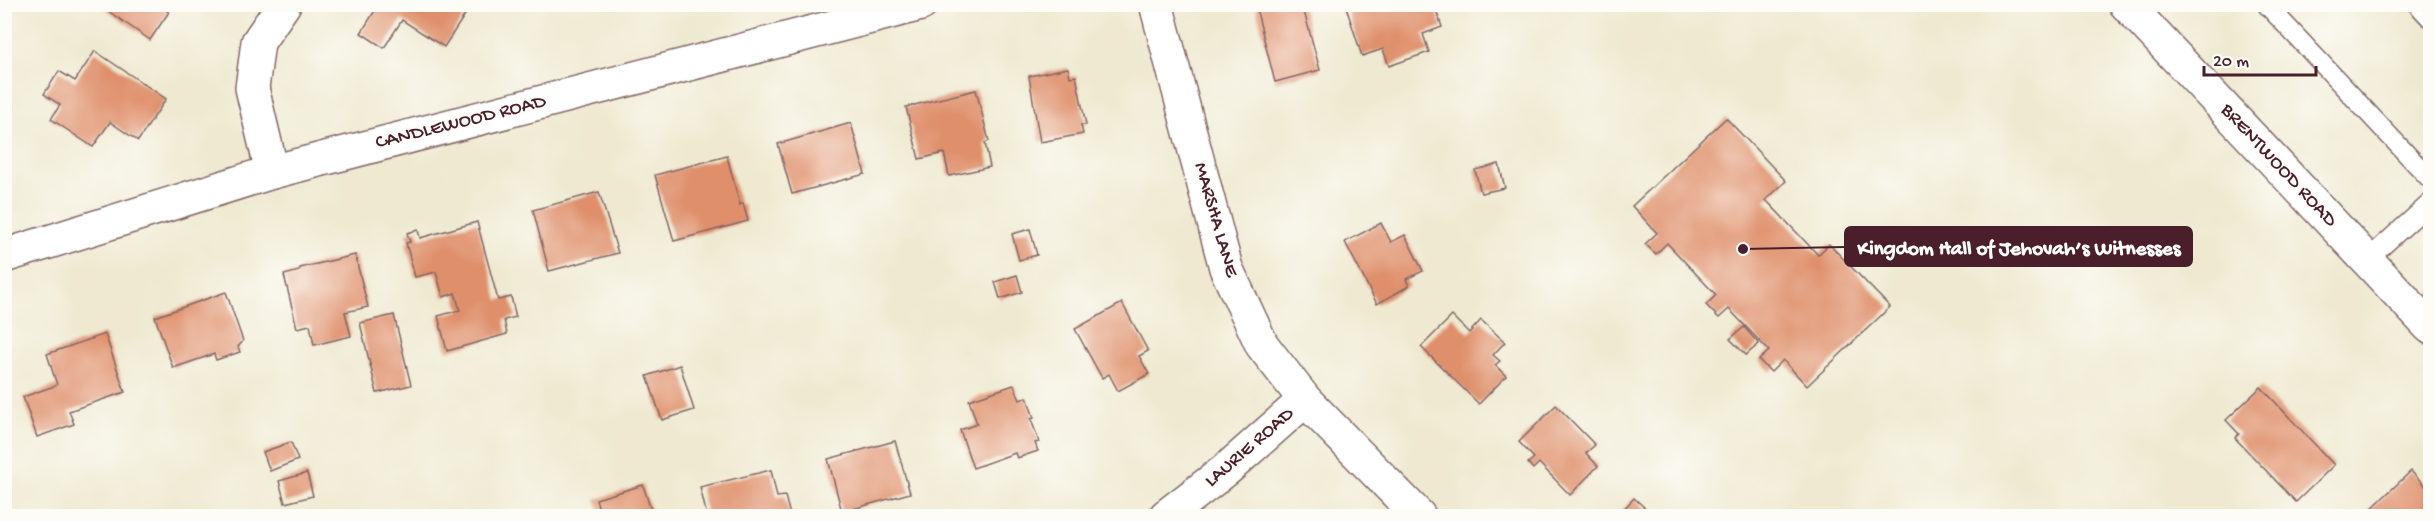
<svg xmlns="http://www.w3.org/2000/svg" width="2435" height="521" viewBox="0 0 2435 521" font-family="'Gochi Hand',sans-serif">
<style>
.building{fill:#df8f6b}
.lines{fill:none;stroke-linecap:round;stroke-linejoin:round}
.lane-casing{stroke:#836665;stroke-width:21}
.street-casing{stroke:#836665;stroke-width:36}
.secondary-casing{stroke:#836665;stroke-width:36}
.lane{stroke:#fff;stroke-width:18}
.street{stroke:#fff;stroke-width:33}
.secondary{stroke:#fff;stroke-width:33}
.labels{text-anchor:middle;dominant-baseline:central;stroke-width:4.5;stroke-linejoin:round;paint-order:stroke}
.street-label{font-size:20px;fill:#4a1f2b;stroke:#fdfcf7}
.leader{fill:none;stroke:#4a1f2b;stroke-width:2}
.callout-dot{fill:#4a1f2b;stroke:#fdfcf7;stroke-width:2}
.callout{fill:#4a1f2b;stroke:#4a1f2b;stroke-width:2}
.callout-label{font-size:21px;text-anchor:middle;font-weight:bold;fill:#fff}
</style>
<rect width="100%" height="100%" fill="#fdfcf7"/>
<filter id="ink" filterUnits="userSpaceOnUse"><feTurbulence type="fractalNoise" baseFrequency=".0167" numOctaves="2"/><feDisplacementMap in="SourceGraphic" scale="12" xChannelSelector="R" yChannelSelector="G"/><feConvolveMatrix kernelMatrix="1 2 1 2 8 2 1 2 1" color-interpolation-filters="sRGB"/></filter>
<filter id="wash" filterUnits="userSpaceOnUse"><feTurbulence type="fractalNoise" baseFrequency=".008" numOctaves="4" result="noise"/><feDisplacementMap in="SourceGraphic" scale="24" xChannelSelector="R" yChannelSelector="G"/><feGaussianBlur stdDeviation="1.35" result="paint"/><feColorMatrix in="noise" values="0 0 0 0 0 0 0 0 0 0 0 0 0 0 0 0 0 1.4 0 .05"/><feComposite in="paint" operator="in"/></filter>
<g filter="url(#wash)">
<rect width="100%" height="100%" fill="#eee9d0"/>
<g id="blocks">
<!-- building -->
<g class="building">
<path d="M98,4H164L162,8L169,12L150,40Z"/>
<path d="M379,4H467L470,7L444,47L402,20L384,48L361,33Z"/>
<path d="M1269,4H1302L1320,70L1275,82L1256,8Z"/>
<path d="M1345,4H1434L1442,27L1423,34L1429,52L1389,66L1383,49L1362,56Z"/>
<path d="M95,51L166,99L138,141L110,122L93,147L51,119L60,105L44,94L59,71L75,81Z"/>
<path d="M1068,68L1070,77L1076,76L1086,125H1081L1083,134L1040,142L1029,76Z"/>
<path d="M976,90L989,141L985,143L990,167L949,176L944,153L919,159L906,107Z"/>
<path d="M1726,118L1786,181L1766,200L1818,255L1829,244L1890,307L1807,386L1783,360L1771,372L1759,360L1769,351L1729,309L1719,318L1706,305L1716,295L1667,243L1656,254L1645,244L1657,233L1632,206Z"/>
<path d="M851,123L865,174L792,194L778,144Z"/>
<path d="M727,156L740,205L743,203L748,221L674,241L655,175Z"/>
<path d="M1499,164L1505,188L1481,193L1475,170Z"/>
<path d="M599,192L618,253L549,271L533,210Z"/>
<path d="M477,222L498,300L511,297L516,317L504,320L507,334L447,351L438,316L460,310L455,293L443,297L436,272L415,277L406,243L410,242L407,233L418,230L420,238Z"/>
<path d="M1381,223L1391,242L1405,235L1423,271L1406,279L1409,286L1377,304L1345,242Z"/>
<path d="M1030,229L1037,255L1019,260L1012,234Z"/>
<path d="M355,255L368,307L345,312L351,336L314,345L310,325L297,328L284,275L299,271L300,268Z"/>
<path d="M1017,275L1022,292L1000,299L995,282Z"/>
<path d="M226,292L243,341L238,347L240,352L216,360L214,354L173,368L155,317Z"/>
<path d="M1122,303L1148,351L1139,356L1149,374L1118,391L1109,374L1102,378L1075,329Z"/>
<path d="M394,315L411,385L377,393L360,323Z"/>
<path d="M1452,316L1469,333L1481,320L1505,342L1493,355L1500,361L1495,365L1506,376L1479,404L1421,347Z"/>
<path d="M1744,327L1759,344L1746,355L1730,339Z"/>
<path d="M105,334L125,392L69,411L74,424L37,437L23,397L57,385L47,354Z"/>
<path d="M680,365L694,410L662,420L647,376Z"/>
<path d="M1014,385L1020,400L1027,397L1034,418L1031,419L1039,442L1035,443L1038,451L1017,458L1015,453L973,468L960,430L977,424L969,400Z"/>
<path d="M2261,387L2334,465L2296,502L2235,438L2239,434L2226,420Z"/>
<path d="M1556,405L1595,445L1586,453L1598,466L1570,495L1539,463L1533,469L1528,463L1534,458L1519,442Z"/>
<path d="M895,441L910,493L842,512L828,459Z"/>
<path d="M291,442L298,460L270,471L263,452Z"/>
<path d="M771,470L777,497L785,496L790,515L707,516L700,487Z"/>
<path d="M2411,471L2430,491V516H2376L2370,510Z"/>
<path d="M307,473L313,496L285,503L279,481Z"/>
<path d="M643,485L653,516H601L596,499Z"/>
<path d="M1634,498L1654,516H1617Z"/>
</g>
</g>
</g>
<g filter="url(#ink)">
<use href="#blocks" fill-opacity="0" stroke="#836665" stroke-width="1.5"/>
<g class="lines">
<!-- lane casing -->
<g class="lane-casing">
<g id="lane">
<path d="M2266,4L2430,179"/>
<path d="M2417,4L2430,18"/>
<path d="M2367,260L2430,203"/>
</g>
</g>
<!-- street casing -->
<g class="street-casing">
<g id="street">
<path d="M1156,4L1226,268L1262,345L1305,400L1419,516"/>
<path d="M272,172L252,88L258,42L284,4"/>
<path d="M1166,516L1227,469L1305,400"/>
</g>
</g>
<!-- secondary casing -->
<g class="secondary-casing">
<g id="secondary">
<path d="M2126,4L2430,327"/>
<path d="M4,256L272,172L921,4"/>
</g>
</g>
<!-- lane -->
<use href="#lane" class="lane"/>
<!-- street -->
<use href="#street" class="street"/>
<!-- secondary -->
<use href="#secondary" class="secondary"/>
</g>
</g>
<g class="labels">
<!-- street labels -->
<g class="street-label">
<text transform="translate(461 123) rotate(-14)">CANDLEWOOD ROAD</text>
<text transform="translate(2278 166) rotate(47)">BRENTWOOD ROAD</text>
<text transform="translate(1215 220) rotate(74)">MARSHA LANE</text>
<text transform="translate(1250 448) rotate(-41)">LAURIE ROAD</text>
</g>
</g>
<!-- callouts -->
<path class="leader" d="M1743 249L1845 247"/>
<circle class="callout-dot" cx="1743" cy="249" r="6"/>
<rect class="callout" x="1845" y="227" width="347" height="39" rx="6"/>
<g class="callout-label">
<text x="2019" y="254">Kingdom Hall of Jehovah’s Witnesses</text>
</g>
<!-- margin -->
<rect width="2435" height="521" fill="none" stroke="#fdfcf7" stroke-width="24"/>
<!-- scale -->
<path d="M2204 66v9h112v-9" fill="none" stroke="#4a1f2b" stroke-width="3"/>
<text x="2213" y="66" font-size="18" fill="#4a1f2b" stroke="#fdfcf7" stroke-width="4.5" paint-order="stroke">20 m</text>
</svg>
